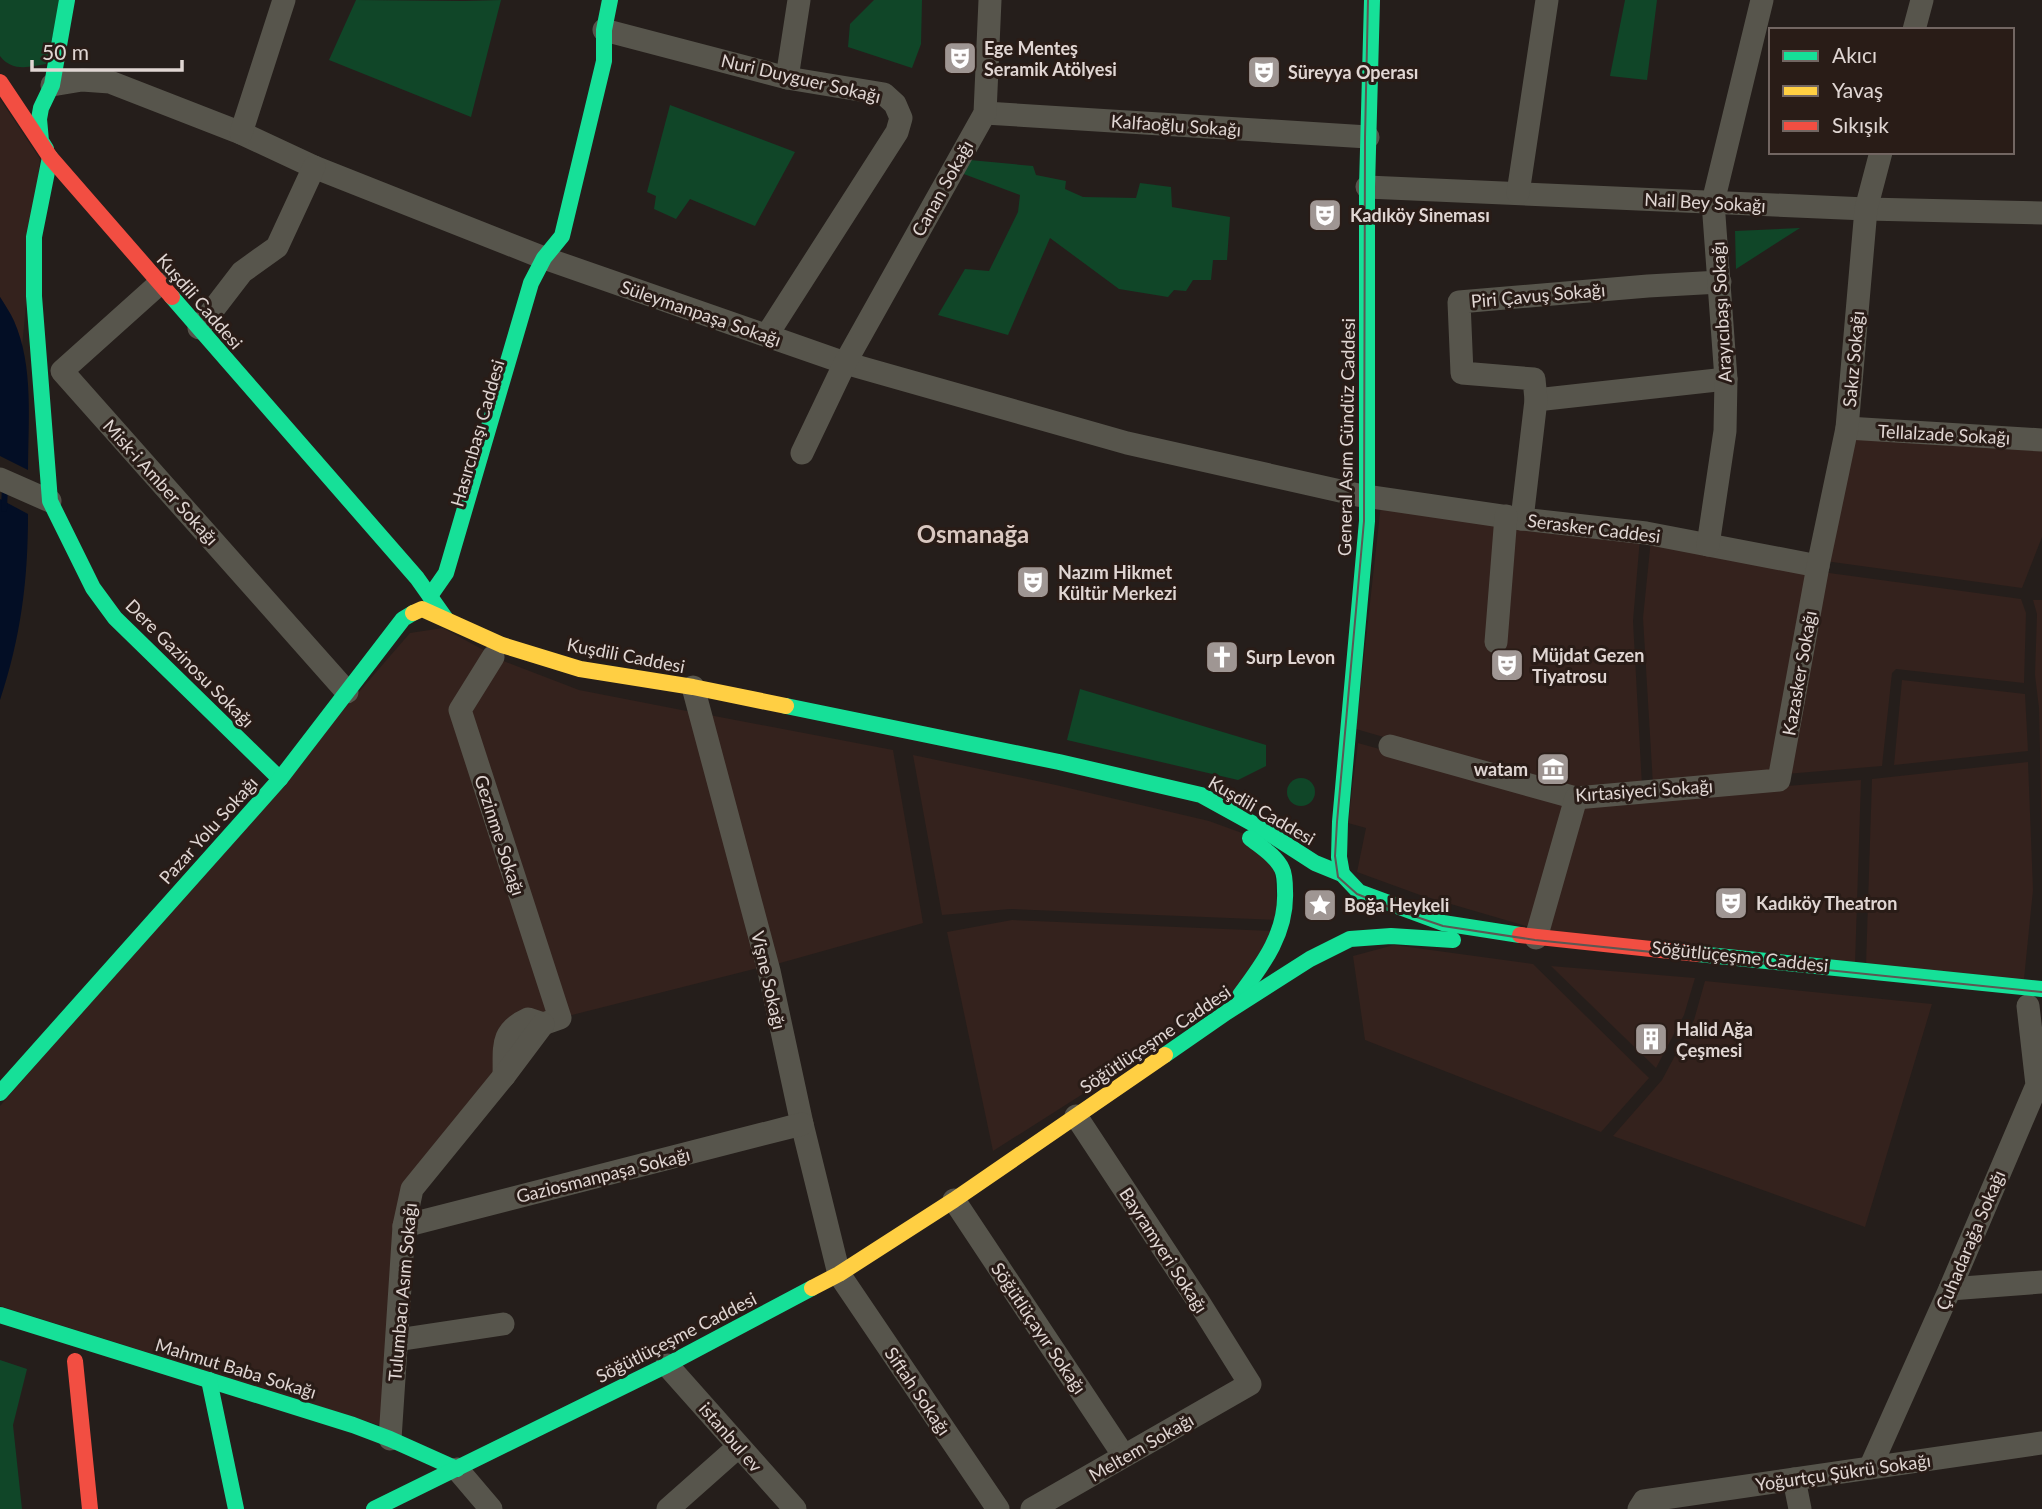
<svg xmlns="http://www.w3.org/2000/svg" width="2042" height="1509" viewBox="0 0 2042 1509" font-family="Lato,sans-serif">
<style>
.built{fill:#34221d}
.green{fill:#104628}
.water{fill:#030e25}
.lines{fill:none;stroke-linecap:round;stroke-linejoin:round}
.stream{stroke:#030e25;stroke-width:6}
.street{stroke:#57554c;stroke-width:23}
.fast{stroke:#16e098;stroke-width:16}
.slow{stroke:#ffcf43;stroke-width:16}
.jam{stroke:#f24e42;stroke-width:16}
.tram{stroke:#5b5752;stroke-width:2}
.labels{text-anchor:middle;dominant-baseline:central;stroke-width:6;stroke-linejoin:round;paint-order:stroke}
.poi-label{font-size:18px;font-weight:bold;fill:#e0d6d3;stroke:#291c17;text-anchor:start}
.street-label{font-size:18px;fill:#e0d6d3;stroke:#291c17}
.district-label{font-size:24px;font-weight:bold;fill:#d9c8c1;stroke:#291c17}
</style>
<rect width="100%" height="100%" fill="#251e1b"/>
<!-- built -->
<g class="built">
<path d="M0,99L40,159L22,347L14,321L0,297Z"/>
<path d="M1851,434L2042,445V537L2022,588L1825,561Z"/>
<path d="M1381,504L1511,523L1640,538L1633,621L1642,786L1576,793L1356,729Z"/>
<path d="M1651,539L1811,570L1775,775L1653,785L1643,618Z"/>
<path d="M1822,572L2021,599L2026,613L2024,683L1896,669L1892,673L1882,766L1786,774Z"/>
<path d="M2033,600H2042V840L2039,708L2035,675L2037,614Z"/>
<path d="M443,628L489,653L454,709L553,1014L407,1186L385,1427L0,1306V1106L410,633Z"/>
<path d="M498,659L579,690L692,712L762,967L564,1017L466,712Z"/>
<path d="M1902,680L2025,694L2028,751L1894,765Z"/>
<path d="M704,714L893,750L923,923L773,965Z"/>
<path d="M1358,743L1569,802L1533,928L1420,895L1357,872L1366,828L1348,823Z"/>
<path d="M913,755L1056,785L1209,821L1242,833L1274,863L1278,920L1010,909L942,915Z"/>
<path d="M2028,762L2033,890L2024,979L1866,965L1872,779Z"/>
<path d="M1861,780L1855,964L1544,934L1580,803Z"/>
<path d="M1012,920L1274,931L1229,1001L993,1151L947,932Z"/>
<path d="M1394,945L1533,964L1649,1078L1601,1132L1365,1040L1353,956Z"/>
<path d="M1551,966L1695,978L1684,1015L1656,1068Z"/>
<path d="M1705,981L1932,1004L1865,1227L1613,1136L1662,1080L1694,1020Z"/>
</g>
<!-- green -->
<g class="green">
<path d="M0,0H61L46,64C29,67 12,72 0,56Z"/>
<path d="M356,0L464,1L501,0L471,117L329,60Z"/>
<path d="M874,0H922L921,44L912,68L848,47L850,24Z"/>
<path d="M1625,0H1657L1647,80L1610,76Z"/>
<path d="M670,105L795,152L755,226L690,199L676,219L654,209L656,196L647,192Z"/>
<path d="M970,160L1033,166L1036,175L1066,181L1065,189L1083,197L1136,198L1140,183L1171,187L1172,207L1230,217L1227,260H1213L1211,280H1193L1186,291L1174,290L1168,297L1119,289L1050,238L1008,335L938,315L965,269L989,271L1018,212L1020,195L953,170Z"/>
<path d="M1800,228L1736,269L1735,231Z"/>
<path d="M1080,689L1266,745V766L1238,780L1067,740Z"/>
<circle cx="1301" cy="792" r="14"/>
<path d="M0,1360L27,1369L13,1425L22,1509H0Z"/>
</g>
<!-- water -->
<g class="water">
<path d="M0,297C5,305 10,312 14,321C34,366 28,422 28,470L0,456Z"/>
<path d="M0,499L28,514C28,580 21,636 0,700Z"/>
</g>
<g class="lines">
<!-- stream -->
<path class="stream" d="M4,509L5,485"/>
<!-- street -->
<g class="street">
<path d="M604,30L787,78L884,94L895,104L901,118L897,132L767,335"/>
<path d="M1914,30L1922,0"/>
<path d="M787,78L799,0"/>
<path d="M52,85L82,80L110,82L241,133L314,167L544,258L845,363L1127,443L1358,495L1522,519L1646,533L1818,566"/>
<path d="M985,113L1368,137"/>
<path d="M241,133L284,0"/>
<path d="M1367,187L1866,209L2042,213"/>
<path d="M1518,193L1547,0"/>
<path d="M159,284L62,371L347,692"/>
<path d="M199,328L242,272L277,247L314,167"/>
<path d="M1536,400L1726,379"/>
<path d="M1847,428L2042,440"/>
<path d="M802,453L845,363L985,113L990,0"/>
<path d="M0,479L50,501"/>
<path d="M1522,519L1536,400L1534,379L1462,373L1459,302L1648,286L1720,282"/>
<path d="M1708,545L1725,431L1726,379L1713,202L1762,0"/>
<path d="M1496,642L1506,516"/>
<path d="M493,657L460,710L560,1018L543,1024"/>
<path d="M693,687L769,971L802,1124L839,1274L998,1509"/>
<path d="M1390,746L1576,798L1779,780L1818,566L1847,428L1866,209L1881,152"/>
<path d="M1536,938L1576,798"/>
<path d="M504,1076C505,1049 499,1032 528,1019L543,1024"/>
<path d="M954,1200L1124,1456"/>
<path d="M404,1226L802,1124"/>
<path d="M1950,1289L2042,1282"/>
<path d="M397,1340L503,1324"/>
<path d="M667,1365L795,1509"/>
<path d="M390,1439L404,1226L412,1189L504,1076L543,1024"/>
<path d="M1870,1468L1950,1289L2037,1085L2028,1006"/>
<path d="M457,1469L491,1509"/>
<path d="M1794,1479L1800,1509"/>
<path d="M668,1509L738,1447"/>
<path d="M1032,1509L1250,1384L1200,1304L1076,1116"/>
<path d="M1639,1509L1644,1501L2042,1443"/>
</g>
<!-- fast -->
<g class="fast">
<path d="M46,149L41,141L39,119L41,108L52,85L67,0"/>
<path d="M50,157L34,237V296L50,501L93,588L115,618L280,779"/>
<path d="M172,297L417,578L446,619"/>
<path d="M430,596L446,573L531,283L544,258L562,236L604,61V30L610,0"/>
<path d="M786,706L1059,762L1201,795L1259,827L1315,863L1342,874L1359,892L1443,923L1520,935"/>
<path d="M1342,874L1339,857L1340,822L1367,521V187L1372,0"/>
<path d="M1698,954L2042,989"/>
<path d="M1240,995C1264,963 1287,932 1285,891C1285,884 1285,875 1282,869C1276,856 1261,847 1250,838"/>
<path d="M1165,1055L1227,1012L1310,959L1350,939L1391,936L1453,940"/>
<path d="M0,1093L280,779L403,619L413,613"/>
<path d="M0,1315L353,1425L390,1439L457,1469"/>
<path d="M209,1380L236,1509"/>
<path d="M374,1509L667,1365L812,1288"/>
</g>
<!-- slow -->
<g class="slow">
<path d="M413,613L422,609L502,645L580,669L693,687L786,706"/>
<path d="M812,1288L839,1274L954,1200L1165,1055"/>
</g>
<!-- jam -->
<g class="jam">
<path d="M0,82L50,157L172,297"/>
<path d="M1520,935L1698,954"/>
<path d="M75,1361L90,1509"/>
</g>
<!-- tram -->
<path class="tram" d="M1368,0L1365,137L1364,521L1337,822L1335,856L1338,877L1357,894L1399,911L1443,926L1535,940L2042,992"/>
</g>
<!-- icons -->
<defs>
<g id="theatre-square" transform="scale(1.75)"><rect x="-9" y="-9" width="18" height="18" rx="4" fill="#9f9693" stroke="#291c17"/><path d="M-5-5.5Q0-4 5-5.5V0Q5 5 0 6Q-5 5-5 0ZM-3.3-2.5H-1v1.5H-3.3ZM1-2.5H3.3v1.5H1ZM-2.8 1Q0 5.5 2.8 1Z" fill="#fff"/></g>
<g id="church-square" transform="scale(1.75)"><rect x="-9" y="-9" width="18" height="18" rx="4" fill="#9f9693" stroke="#291c17"/><path d="M-1.2-6h2.4v3.5h3.3v2.4h-3.3V6h-2.4V-.1h-3.3v-2.4h3.3Z" fill="#fff"/></g>
<g id="museum-square" transform="scale(1.75)"><rect x="-9" y="-9" width="18" height="18" rx="4" fill="#9f9693" stroke="#291c17"/><path d="M0-6L6-3V-2H-6V-3ZM-5-1h2V3h-2ZM-1-1h2V3h-2ZM3-1h2V3H3ZM-6 4H6V6H-6Z" fill="#fff"/></g>
<g id="sight-square" transform="scale(1.75)"><rect x="-9" y="-9" width="18" height="18" rx="4" fill="#9f9693" stroke="#291c17"/><path d="M0-6L1.8-2.2L6-1.7L2.9 1.2L3.7 5.4L0 3.3L-3.7 5.4L-2.9 1.2L-6-1.7L-1.8-2.2Z" fill="#fff"/></g>
<g id="building-square" transform="scale(1.75)"><rect x="-9" y="-9" width="18" height="18" rx="4" fill="#9f9693" stroke="#291c17"/><path d="M-4-6H4V6H1V3H-1V6H-4ZM-2.5-4.3h1.7v1.8h-1.7ZM.8-4.3h1.7v1.8H.8ZM-2.5-1h1.7V.8h-1.7ZM.8-1h1.7V.8H.8Z" fill="#fff"/></g>
</defs>
<g fill-rule="evenodd">
<use href="#theatre-square" x="960" y="58"/>
<use href="#theatre-square" x="1264" y="72"/>
<use href="#theatre-square" x="1325" y="215"/>
<use href="#theatre-square" x="1033" y="582"/>
<use href="#church-square" x="1222" y="657"/>
<use href="#theatre-square" x="1507" y="665"/>
<use href="#museum-square" x="1553" y="769"/>
<use href="#theatre-square" x="1731" y="903"/>
<use href="#sight-square" x="1320" y="905"/>
<use href="#building-square" x="1651" y="1039"/>
</g>
<g class="labels">
<!-- poi labels -->
<g class="poi-label">
<text x="984" y="48">Ege Menteş<tspan x="984" dy="21">Seramik Atölyesi</tspan></text>
<text x="1288" y="72">Süreyya Operası</text>
<text x="1350" y="215">Kadıköy Sineması</text>
<text x="1058" y="572">Nazım Hikmet<tspan x="1058" dy="21">Kültür Merkezi</tspan></text>
<text x="1532" y="655">Müjdat Gezen<tspan x="1532" dy="21">Tiyatrosu</tspan></text>
<text x="1246" y="657">Surp Levon</text>
<text x="1528" y="769" text-anchor="end">watam</text>
<text x="1756" y="903">Kadıköy Theatron</text>
<text x="1344" y="905">Boğa Heykeli</text>
<text x="1676" y="1029">Halid Ağa<tspan x="1676" dy="21">Çeşmesi</tspan></text>
</g>
<!-- street labels -->
<g class="street-label">
<text transform="translate(801 78) rotate(13)">Nuri Duyguer Sokağı</text>
<text transform="translate(1176 125) rotate(4)">Kalfaoğlu Sokağı</text>
<text transform="translate(942 188) rotate(-61)">Canan Sokağı</text>
<text transform="translate(1705 202) rotate(3)">Nail Bey Sokağı</text>
<text transform="translate(1538 295) rotate(-5)">Piri Çavuş Sokağı</text>
<text transform="translate(200 301) rotate(49)">Kuşdili Caddesi</text>
<text transform="translate(1721 312) rotate(-93)">Arayıcıbaşı Sokağı</text>
<text transform="translate(701 313) rotate(19)">Süleymanpaşa Sokağı</text>
<text transform="translate(1853 359) rotate(-85)">Sakız Sokağı</text>
<text transform="translate(477 433) rotate(-74)">Hasırcıbaşı Caddesi</text>
<text transform="translate(1944 434) rotate(3)">Tellalzade Sokağı</text>
<text transform="translate(1346 437) rotate(-89)">General Asım Gündüz Caddesi</text>
<text transform="translate(161 482) rotate(48)">Misk-i Amber Sokağı</text>
<text transform="translate(1594 528) rotate(7)">Serasker Caddesi</text>
<text transform="translate(626 655) rotate(11)">Kuşdili Caddesi</text>
<text transform="translate(190 663) rotate(45)">Dere Gazinosu Sokağı</text>
<text transform="translate(1799 673) rotate(-80)">Kazasker Sokağı</text>
<text transform="translate(1644 790) rotate(-4)">Kırtasiyeci Sokağı</text>
<text transform="translate(1262 810) rotate(30)">Kuşdili Caddesi</text>
<text transform="translate(208 830) rotate(-48)">Pazar Yolu Sokağı</text>
<text transform="translate(500 835) rotate(72)">Gezinme Sokağı</text>
<text transform="translate(1740 956) rotate(6)">Söğütlüçeşme Caddesi</text>
<text transform="translate(769 980) rotate(77)">Vişne Sokağı</text>
<text transform="translate(1155 1039) rotate(-34)">Söğütlüçeşme Caddesi</text>
<text transform="translate(603 1175) rotate(-14)">Gaziosmanpaşa Sokağı</text>
<text transform="translate(1970 1240) rotate(-67)">Çuhadarağa Sokağı</text>
<text transform="translate(1164 1250) rotate(57)">Bayramyeri Sokağı</text>
<text transform="translate(402 1292) rotate(-85)">Tulumbacı Asım Sokağı</text>
<text transform="translate(1039 1328) rotate(56)">Söğütlüçayır Sokağı</text>
<text transform="translate(676 1337) rotate(-27)">Söğütlüçeşme Caddesi</text>
<text transform="translate(236 1368) rotate(17)">Mahmut Baba Sokağı</text>
<text transform="translate(918 1391) rotate(56)">Siftah Sokağı</text>
<text transform="translate(731 1437) rotate(49)">istanbul ev</text>
<text transform="translate(1141 1447) rotate(-30)">Meltem Sokağı</text>
<text transform="translate(1843 1472) rotate(-8)">Yoğurtçu Şükrü Sokağı</text>
</g>
<!-- district labels -->
<g class="district-label">
<text x="973" y="533">Osmanağa</text>
</g>
</g>
<!-- legend -->
<rect x="1769" y="28" width="245" height="126" fill="#291c17" stroke="#726662" stroke-width="2"/>
<rect x="1783" y="51" width="35" height="10" fill="#16e098" stroke="#726662" stroke-width="2"/>
<text x="1832" y="63" font-size="21" fill="#e0d6d3">Akıcı</text>
<rect x="1783" y="86" width="35" height="10" fill="#ffcf43" stroke="#726662" stroke-width="2"/>
<text x="1832" y="98" font-size="21" fill="#e0d6d3">Yavaş</text>
<rect x="1783" y="121" width="35" height="10" fill="#f24e42" stroke="#726662" stroke-width="2"/>
<text x="1832" y="133" font-size="21" fill="#e0d6d3">Sıkışık</text>
<!-- scale -->
<path d="M32 60v10h150v-10" fill="none" stroke="#e0d6d3" stroke-width="3.5"/>
<text x="42" y="60" font-size="21" fill="#e0d6d3" stroke="#291c17" stroke-width="5" paint-order="stroke">50 m</text>
</svg>
